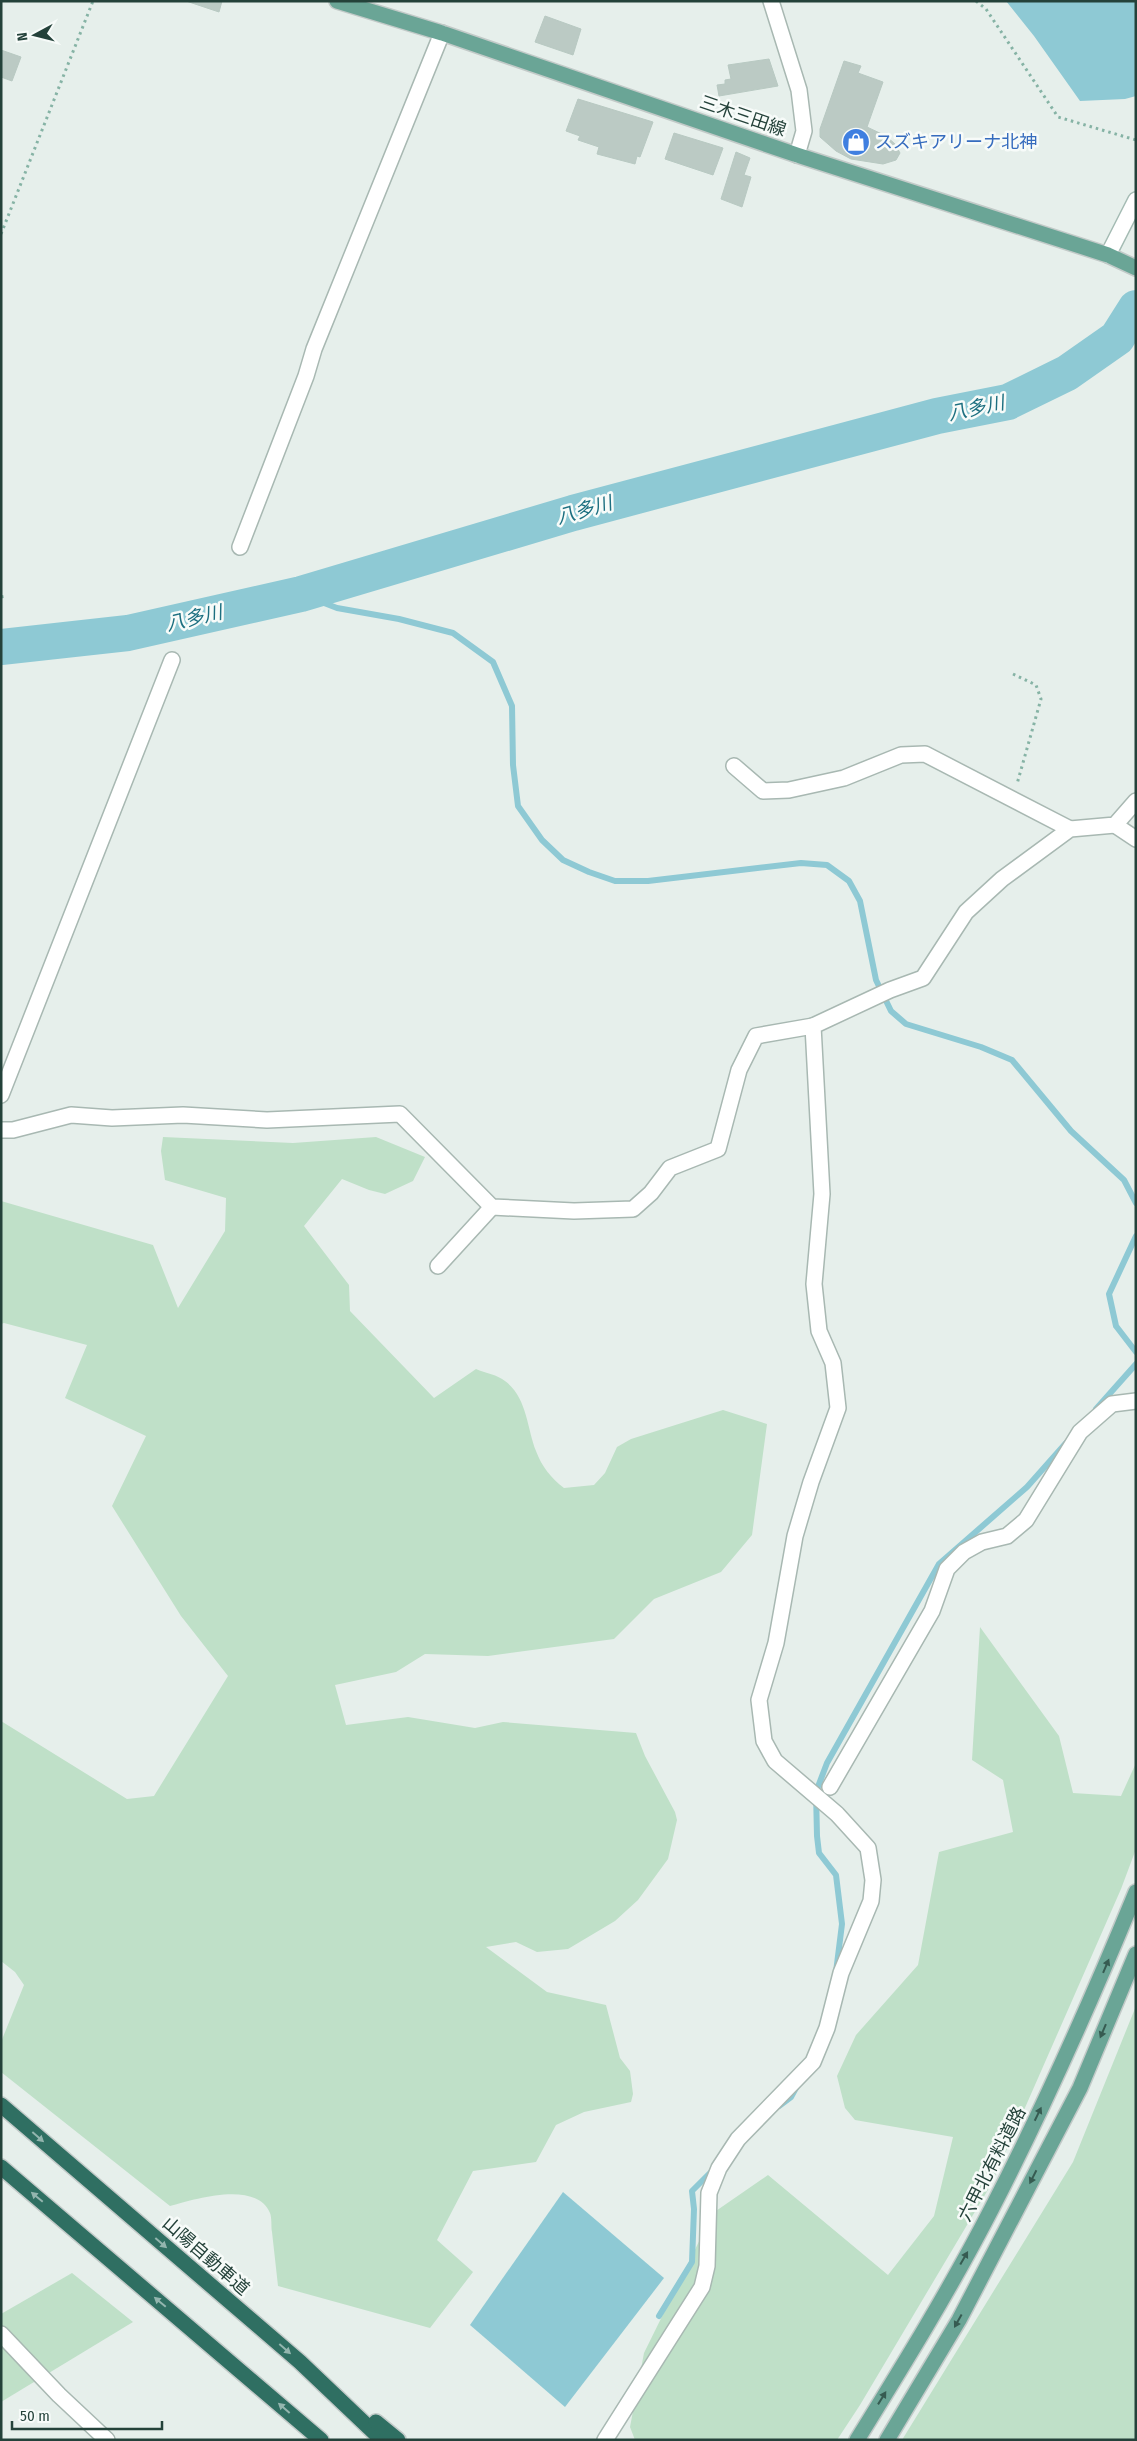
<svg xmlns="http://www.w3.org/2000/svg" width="1137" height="2441" viewBox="0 0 1137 2441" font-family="'Fira Sans Condensed','Noto Sans JP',sans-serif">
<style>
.green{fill:#bfe0c8}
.water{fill:#8ec9d4}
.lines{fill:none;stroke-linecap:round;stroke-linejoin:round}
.stream{stroke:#8ec9d4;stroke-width:6}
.river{stroke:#8ec9d4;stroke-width:36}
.building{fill:#bbcac4;stroke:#b8c9c2}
.street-casing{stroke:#a8b8b2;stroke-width:18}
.secondary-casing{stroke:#a4bbb3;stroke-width:18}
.primary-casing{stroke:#c2cac8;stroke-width:18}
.highway-casing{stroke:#c2cac8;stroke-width:18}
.path{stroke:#86b3a5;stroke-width:3;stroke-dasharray:2.5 4;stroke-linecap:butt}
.street{stroke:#fff;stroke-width:15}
.secondary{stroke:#fff;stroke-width:15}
.primary{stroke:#6aa596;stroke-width:15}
.highway{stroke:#2f6f62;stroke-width:15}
.oneway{fill:#365b51}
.oneway2{fill:#93b5ae}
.labels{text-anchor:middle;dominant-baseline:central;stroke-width:5;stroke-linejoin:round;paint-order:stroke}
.street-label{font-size:18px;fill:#24423a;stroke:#f7fbf9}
.shop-label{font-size:18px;fill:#366cbe;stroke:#f7fbf9;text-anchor:start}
.water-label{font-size:19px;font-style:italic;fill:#1c6f80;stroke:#f7fbf9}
</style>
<rect width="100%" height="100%" fill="#e6efeb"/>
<!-- green -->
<g class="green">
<path d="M163,1137L293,1143L376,1137L425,1157L413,1181L385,1194L369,1190L342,1179L304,1226L349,1285L350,1311L434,1398L476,1369C485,1373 498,1375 505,1381C527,1397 527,1428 536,1451C542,1467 551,1478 564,1488L594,1485L605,1473L617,1447L631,1439L723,1410L767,1424L752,1535L721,1572L654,1599L614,1639L488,1656L425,1654L396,1672L335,1685L346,1725L408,1717L475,1728L503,1722L636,1733L645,1756L675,1812L677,1820L668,1859L638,1900L615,1921L568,1949L537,1952L516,1942L486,1947L547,1992L606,2005L620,2058L630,2071L633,2094L631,2102L584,2112L556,2125L536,2162L473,2171L437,2240L473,2272L430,2328L278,2286C276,2268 274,2250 272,2232C271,2227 272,2218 270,2213C256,2180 195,2199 170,2206L1,2072V2042L24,1985L15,1972L1,1961V1721L127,1799L154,1796L228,1676L181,1616L112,1506L146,1436L65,1398L87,1345L4,1323L1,1324V1201L153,1245L178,1308L225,1231L226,1198L165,1180L161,1151Z"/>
<path d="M980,1627L1059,1736L1073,1793L1121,1796L1136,1763V1849L1121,1889L992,2183L860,2405L837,2440H635L630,2427L644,2353L713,2213L768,2175L888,2275L934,2216L953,2137L855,2120L845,2108L837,2076L856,2035L918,1965L939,1852L1013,1832L1003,1780L972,1760Z"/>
<path d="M1136,2006V2440H902L1073,2162Z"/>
<path d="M72,2273L133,2322L1,2402V2314Z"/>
</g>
<!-- water -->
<g class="water">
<path d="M1006,1H1136V96L1125,99L1080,101L1034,36Z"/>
<path d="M563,2192L664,2278L565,2407L470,2325Z"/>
</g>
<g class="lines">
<!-- stream -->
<g class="stream">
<path d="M301,594L337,608L399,619L453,633L493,662L512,706L513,765L518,806L542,840L563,860L589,872L615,881H648L801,863L827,865L849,881L860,901L876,980L891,1011L906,1024L981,1047L1012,1060L1071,1131L1124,1180L1136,1203"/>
<path d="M1136,1236L1109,1294L1116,1326L1136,1352"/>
<path d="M1096,1409L1136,1364"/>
<path d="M836,1972L842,1924L836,1875L819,1853L817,1836L816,1792L827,1763L939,1564L1027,1487L1066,1443"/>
<path d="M779,2106L791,2097L797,2086"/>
<path d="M659,2316L692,2262L694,2209L692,2191L714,2169"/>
</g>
<!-- river -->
<path class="river" d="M1,647L128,633L301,594L573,513L937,416L1008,402L1067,373L1117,338L1136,308"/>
</g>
<!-- building -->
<g class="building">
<path d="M186,1H222L219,12Z"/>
<path d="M545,16L581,29L573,55L535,42Z"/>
<path d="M1,50L21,57L12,81L1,77Z"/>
<path d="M769,59L778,86L719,96L717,85L725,84V80L731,79L728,65Z"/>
<path d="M844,61L861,66L858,73L883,82L867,127L886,136L895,144L900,153L896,160L883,164L851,159L836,151L820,137V129Z"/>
<path d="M578,99L653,122L640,157L637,156L635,164L597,154L599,147L578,140L580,136L566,131Z"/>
<path d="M674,133L723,148L713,175L665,159Z"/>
<path d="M736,152L750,158L744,175L751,177L742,207L721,199Z"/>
</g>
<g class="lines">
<!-- street casing -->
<g class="street-casing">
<g id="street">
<path d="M771,1L799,90L804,131L797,155"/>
<path d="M240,547L306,376L314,349L442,33"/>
<path d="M734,766L763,791L789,790L844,778L901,755L925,754L1070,829"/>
<path d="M1115,825L1136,839"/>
<path d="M1,1095L172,660"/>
<path d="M1,1130H13L71,1115L112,1118L183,1115L267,1120L400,1114L492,1207L574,1211L633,1209L651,1193L670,1168L718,1149L739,1070L756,1036L813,1026"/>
<path d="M438,1266L492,1207"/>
<path d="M830,1787L932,1611L947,1569L964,1552L982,1542L1007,1536L1026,1520L1080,1432L1112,1404L1136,1401"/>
<path d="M1,2334L59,2395L107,2440"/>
<path d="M605,2440L702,2287L707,2266L709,2193L719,2168L738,2139L813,2062L827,2028L841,1973L871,1901L873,1880L868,1848L837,1814L775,1761L764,1741L759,1700L776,1643L795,1536L811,1482L838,1408L833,1363L819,1331L814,1284L822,1194L813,1026L890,990L923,978L966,912L1002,879L1070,829L1115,825L1136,801"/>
</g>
</g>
<!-- secondary casing -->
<g class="secondary-casing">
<path id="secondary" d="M1108,255L1136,200"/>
</g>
<!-- primary casing -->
<g class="primary-casing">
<g id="primary">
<path d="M337,1L442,33L797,155L1108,255L1136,268"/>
<path d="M857,2440C904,2364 951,2288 992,2208C1045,2105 1092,1999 1136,1892"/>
<path d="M887,2440L959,2320L1080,2088L1136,1954"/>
</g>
</g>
<!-- highway casing -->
<g class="highway-casing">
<g id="highway">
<path d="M1,2105L300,2362L382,2440"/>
<path d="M1,2167L321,2440"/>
<path d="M376,2422L398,2440"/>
</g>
</g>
<!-- path -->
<g class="path">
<path d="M976,1L986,9L1058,117L1136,140"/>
<path d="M1,234L93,1"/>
<path d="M1,597L7,596"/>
<path d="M1013,674L1036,685L1041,699L1017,784"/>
</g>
<!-- street -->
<use href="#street" class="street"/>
<!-- secondary -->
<use href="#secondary" class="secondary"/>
<!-- primary -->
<use href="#primary" class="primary"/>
<!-- highway -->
<use href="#highway" class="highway"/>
</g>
<!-- one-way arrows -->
<defs><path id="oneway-solid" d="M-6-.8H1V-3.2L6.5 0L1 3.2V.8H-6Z" transform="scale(1.25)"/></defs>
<g class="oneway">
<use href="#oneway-solid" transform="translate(1106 1966) rotate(-67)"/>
<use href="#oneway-solid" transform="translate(1103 2031) rotate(113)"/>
<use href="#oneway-solid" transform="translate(1038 2114) rotate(-64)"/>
<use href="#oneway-solid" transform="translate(1033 2177) rotate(117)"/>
<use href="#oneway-solid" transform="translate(964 2258) rotate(-60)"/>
<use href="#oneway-solid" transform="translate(958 2321) rotate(119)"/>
<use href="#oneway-solid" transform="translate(882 2398) rotate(-58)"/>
</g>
<g class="oneway2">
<use href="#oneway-solid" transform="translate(38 2137) rotate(41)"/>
<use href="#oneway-solid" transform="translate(37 2197) rotate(-140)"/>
<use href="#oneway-solid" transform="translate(161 2243) rotate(41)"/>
<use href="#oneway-solid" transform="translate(160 2302) rotate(-140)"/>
<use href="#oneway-solid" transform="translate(285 2349) rotate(41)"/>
<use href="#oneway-solid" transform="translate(284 2408) rotate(-139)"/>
</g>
<!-- icons -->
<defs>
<g id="shop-disc" transform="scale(1.4375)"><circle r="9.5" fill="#3f7fe0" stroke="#f7fbf9"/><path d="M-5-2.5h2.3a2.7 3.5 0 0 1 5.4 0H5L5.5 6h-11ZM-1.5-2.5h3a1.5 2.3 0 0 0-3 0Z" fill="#fff"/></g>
</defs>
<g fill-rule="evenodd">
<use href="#shop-disc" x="856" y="142"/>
</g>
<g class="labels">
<!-- street labels -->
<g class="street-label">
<text transform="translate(743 116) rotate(19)">三木三田線</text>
<text transform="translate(992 2164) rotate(-63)">六甲北有料道路</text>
<text transform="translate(206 2256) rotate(41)">山陽自動車道</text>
</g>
<!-- shop labels -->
<g class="shop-label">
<text x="875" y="142">スズキアリーナ北神</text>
</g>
<!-- water labels -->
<g class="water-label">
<text transform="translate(976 408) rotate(-12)">八多川</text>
<text transform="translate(584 510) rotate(-16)">八多川</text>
<text transform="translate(194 618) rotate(-13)">八多川</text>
</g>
</g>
<!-- border -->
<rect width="1137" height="2441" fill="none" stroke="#24423a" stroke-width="5"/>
<!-- north arrow -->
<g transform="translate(35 35) rotate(263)" stroke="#f7fbf9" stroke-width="4" paint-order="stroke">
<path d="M0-4L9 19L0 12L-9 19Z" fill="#24423a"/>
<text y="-8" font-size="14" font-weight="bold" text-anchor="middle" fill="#24423a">N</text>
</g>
<!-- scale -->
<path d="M12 2421v8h150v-8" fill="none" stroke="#24423a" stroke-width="2.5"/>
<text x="20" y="2421" font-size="15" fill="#24423a" stroke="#f7fbf9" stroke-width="4" paint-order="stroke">50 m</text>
</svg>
